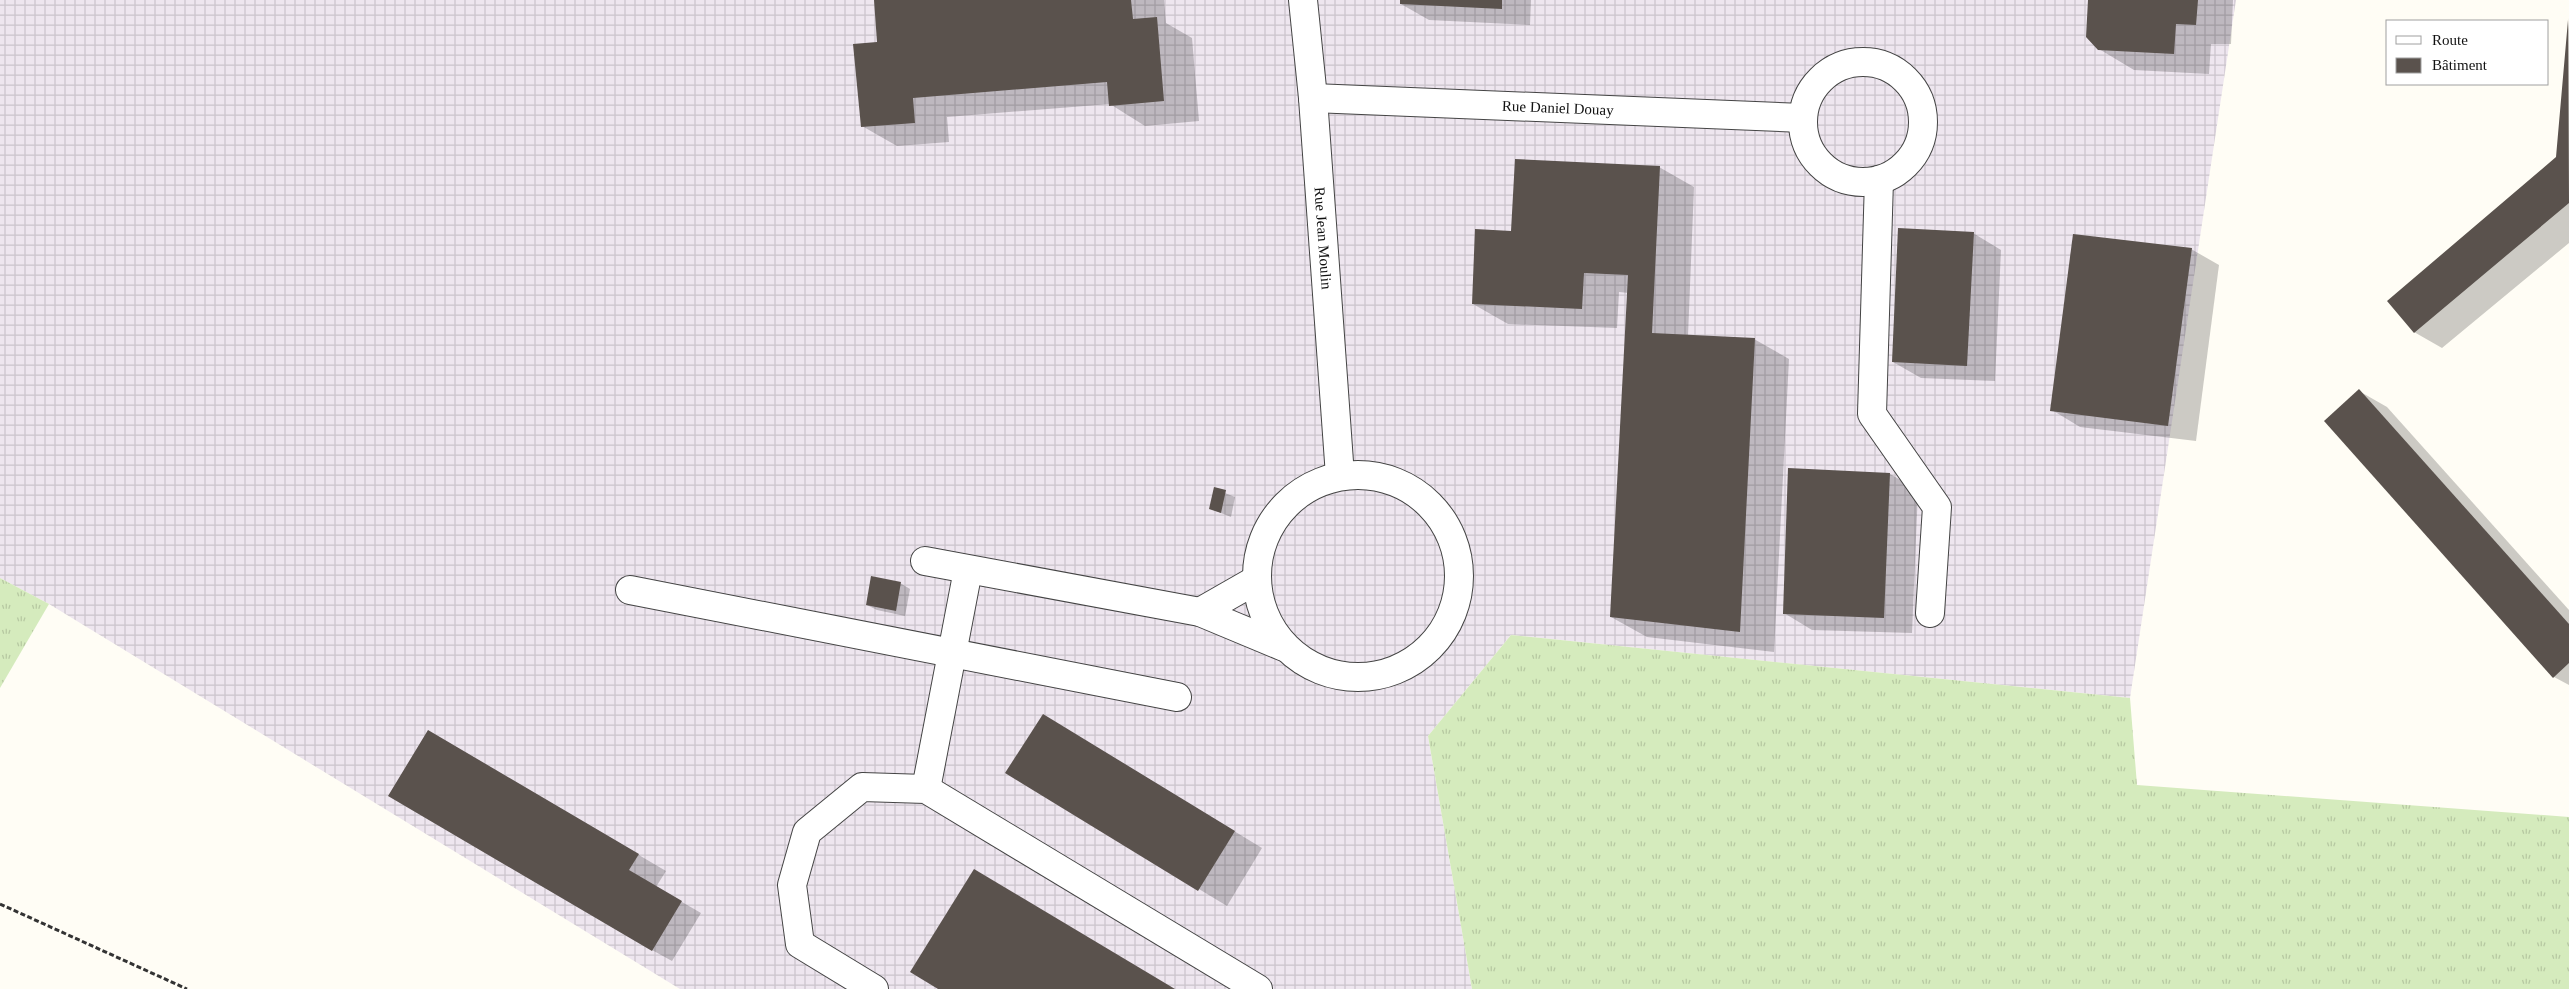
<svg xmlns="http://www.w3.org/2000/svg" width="2569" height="989" viewBox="0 0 2569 989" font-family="'Times New Roman',serif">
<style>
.industrial{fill:url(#industrial-grid)}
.grass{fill:url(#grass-tufts)}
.shadow{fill:#0003}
.building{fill:#5a524d}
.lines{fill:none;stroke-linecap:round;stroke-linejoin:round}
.minor-casing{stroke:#444;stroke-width:30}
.path{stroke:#333;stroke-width:3;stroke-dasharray:5 2.5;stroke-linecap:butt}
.minor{stroke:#fff;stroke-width:28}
.labels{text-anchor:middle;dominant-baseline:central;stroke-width:5;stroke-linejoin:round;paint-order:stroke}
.street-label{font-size:15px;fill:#111;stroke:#fff}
</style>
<defs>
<pattern id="industrial-grid" width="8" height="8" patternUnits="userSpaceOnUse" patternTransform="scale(1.25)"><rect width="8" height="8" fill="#eee6ef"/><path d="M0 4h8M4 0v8" fill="none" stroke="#cbc4cc"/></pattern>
<pattern id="grass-tufts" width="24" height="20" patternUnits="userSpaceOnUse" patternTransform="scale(1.25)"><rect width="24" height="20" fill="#d5ebbd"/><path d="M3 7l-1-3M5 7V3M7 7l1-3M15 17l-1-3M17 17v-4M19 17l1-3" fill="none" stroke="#b6c8a1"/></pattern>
</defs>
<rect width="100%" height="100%" fill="#fffdf5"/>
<!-- industrial -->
<path class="industrial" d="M0,0H2236L2130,698L1511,635L1428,736L1472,989H680L49,604L0,578Z"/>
<!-- grass -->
<g class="grass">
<path d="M0,578L49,604L0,688Z"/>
<path d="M1511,635L2130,698L2137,785L2569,817V989H1472L1428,736Z"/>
</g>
<!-- shadow -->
<g class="shadow">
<path d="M875,0H1164L1166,23L1192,38L1199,121L1145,126L1110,104L947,117L949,142L897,146L862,126L878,43Z"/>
<path d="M1402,0H1531L1530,25L1429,20L1401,4Z"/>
<path d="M2090,0H2233L2231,44H2211L2209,74L2134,70L2099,49Z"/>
<path d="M2569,18V243L2442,348L2414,332L2557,157Z"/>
<path d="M1659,167L1694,187L1688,336L1754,339L1789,359L1774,652L1647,637L1611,617L1629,293L1619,292L1617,328L1508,324L1473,304L1512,232Z"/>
<path d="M1973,233L2001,250L1995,381L1921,378L1893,362Z"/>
<path d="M2191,249L2219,265L2196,441L2080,427L2052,410Z"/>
<path d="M2359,391L2387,407L2569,610V685L2554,677Z"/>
<path d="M1890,474L1918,490L1912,633L1812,630L1784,613Z"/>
<path d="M1215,489L1235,497L1231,517L1211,509Z"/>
<path d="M900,583L910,589L905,616L877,610L867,605Z"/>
<path d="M428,731L666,871L656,887L701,913L672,961L652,950Z"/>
<path d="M1071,732L1262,848L1227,906L1007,773Z"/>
</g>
<!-- building -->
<g class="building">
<path d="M874,0H1131L1133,19L1157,17L1164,101L1109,106L1107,82L913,98L915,123L861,127L853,44L877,42Z"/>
<path d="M1400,0H1502V9L1400,4Z"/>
<path d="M2088,0H2198L2196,25L2176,24L2174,54L2098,50L2086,37Z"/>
<path d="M2568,20L2569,203L2414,333L2387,301L2556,157Z"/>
<path d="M1515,159L1660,166L1652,333L1755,338L1740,632L1610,617L1628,275L1584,273L1582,309L1472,304L1475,229L1511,231Z"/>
<path d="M1898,228L1974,232L1967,366L1892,362Z"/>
<path d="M2073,234L2192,248L2168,426L2050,411Z"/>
<path d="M2359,389L2569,624V663L2553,678L2324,421Z"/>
<path d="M1788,468L1890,473L1884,618L1783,614Z"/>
<path d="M1214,487L1226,490L1221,513L1209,509Z"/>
<path d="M871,576L901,582L896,611L866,605Z"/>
<path d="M1043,714L1235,831L1198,891L1005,773Z"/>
<path d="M428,730L639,854L629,870L682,901L652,951L388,796Z"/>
<path d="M974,869L1175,989H938L910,972Z"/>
</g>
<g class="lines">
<!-- minor casing -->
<g class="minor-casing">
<g id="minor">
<path id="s1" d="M1303,0L1313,98L1340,476"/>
<circle cx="1863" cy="122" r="60"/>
<path id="s2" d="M1313,98L1803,118"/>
<path d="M1879,180L1872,414L1937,507L1930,613"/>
<circle cx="1358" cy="576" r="101"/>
<path d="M925,561L1200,612L1284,647"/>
<path d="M630,590L1177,697"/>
<path d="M1200,612L1256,580"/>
<path d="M926,789L968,570"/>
<path d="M874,989L800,944L792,885L807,832L862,787L926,789L1258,989"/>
</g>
</g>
<!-- path -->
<path class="path" d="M0,904L187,989"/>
<!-- minor -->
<use href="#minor" class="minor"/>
</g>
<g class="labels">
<!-- street labels -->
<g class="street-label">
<text stroke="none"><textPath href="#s2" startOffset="245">Rue Daniel Douay</textPath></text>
<text stroke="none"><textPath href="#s1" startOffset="239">Rue Jean Moulin</textPath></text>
</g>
</g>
<!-- legend -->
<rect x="2386" y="20" width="162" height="65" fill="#ffffff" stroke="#a0a0a0"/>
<rect x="2396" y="36" width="25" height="8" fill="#ffffff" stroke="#a0a0a0"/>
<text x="2432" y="45" font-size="15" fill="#111111">Route</text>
<rect x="2396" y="58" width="25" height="15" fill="#5a524d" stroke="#a0a0a0"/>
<text x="2432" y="70" font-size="15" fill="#111111">Bâtiment</text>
</svg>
